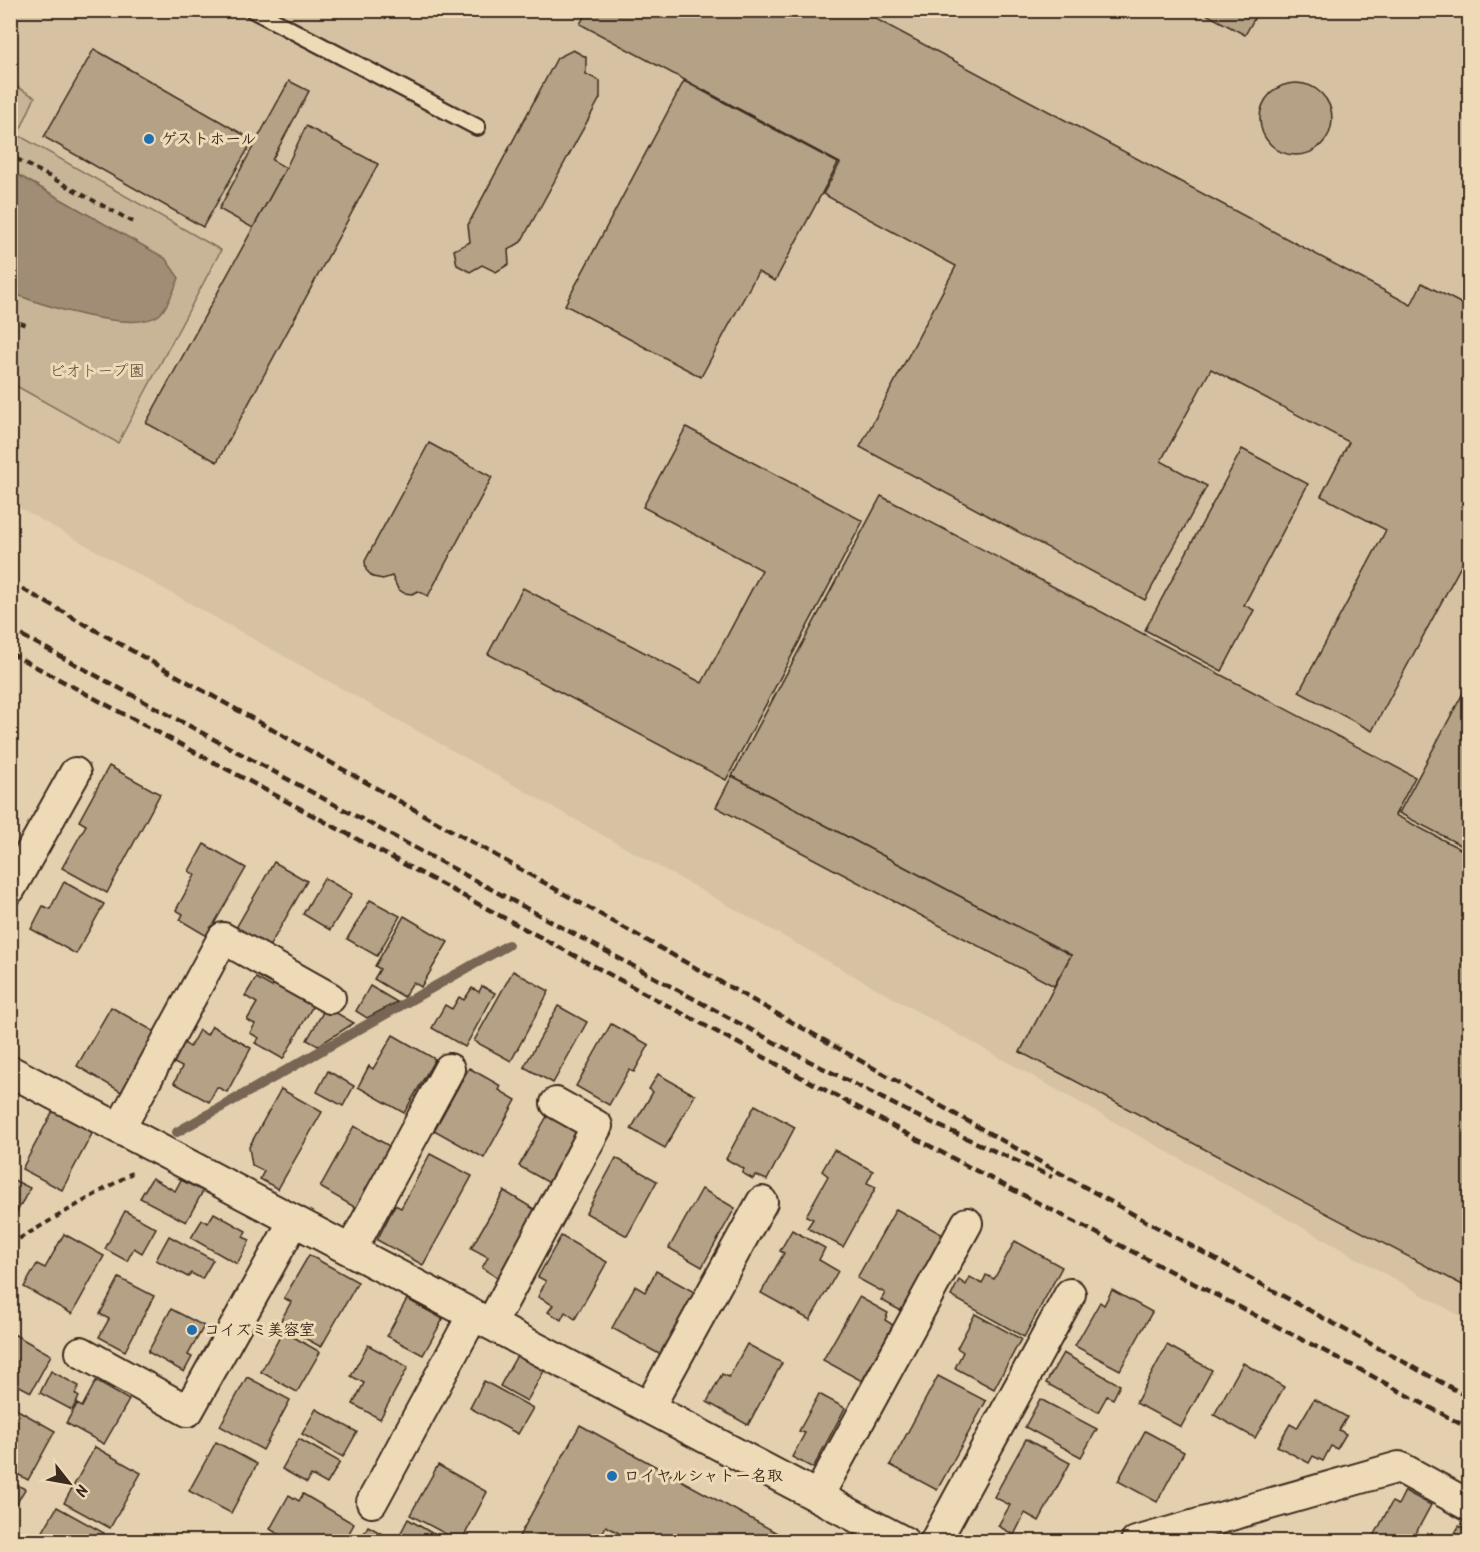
<svg xmlns="http://www.w3.org/2000/svg" width="1480" height="1552" viewBox="0 0 1480 1552" font-family="Kalam,'Klee One',sans-serif">
<style>
.built{fill:#d6c2a3}
.green{fill:#c8b497;stroke:#826f5a;stroke-width:1.5}
.water{fill:#a18d75;stroke:#786552;stroke-width:1.5}
.lines{fill:none;stroke-linecap:round;stroke-linejoin:round}
.stream{stroke:#786552;stroke-width:10}
.building{fill:#b5a186;stroke:#3b2a1e;stroke-width:1.5}
.service-casing{stroke:#3b2a1e;stroke-width:20}
.minor-casing{stroke:#3b2a1e;stroke-width:34}
.path{stroke:#3b2a1e;stroke-width:4;stroke-dasharray:6 4.5;stroke-linecap:butt}
.service{stroke:#efdab8;stroke-width:15}
.minor{stroke:#efdab8;stroke-width:30}
.rail{stroke:#3b2a1e;stroke-width:4.5;stroke-dasharray:9 4.5;stroke-linecap:butt}
.poi-dot{fill:#1f6fb2;stroke:#efdab8;stroke-width:2}
.labels{text-anchor:middle;dominant-baseline:central;stroke-width:6;stroke-linejoin:round;paint-order:stroke}
.poi-label{font-size:16px;font-weight:bold;fill:#3b2a1e;stroke:#efdab8;text-anchor:start}
.park-label{font-size:16px;fill:#574636;stroke:#efdab8}
</style>
<rect width="100%" height="100%" fill="#e4d0af"/>
<filter id="ink" filterUnits="userSpaceOnUse"><feTurbulence type="fractalNoise" baseFrequency=".0167" numOctaves="2"/><feDisplacementMap in="SourceGraphic" scale="12" xChannelSelector="R" yChannelSelector="G"/><feConvolveMatrix kernelMatrix="1 2 1 2 8 2 1 2 1" color-interpolation-filters="sRGB"/></filter>
<g filter="url(#ink)">
<!-- built -->
<path class="built" d="M11,11H1469V1321L11,503Z"/>
<!-- green -->
<path class="green" d="M10,83L35,97L18,135L221,250L118,443L11,383V292L19,296L164,258L11,171Z"/>
<!-- water -->
<path class="water" d="M11,171L165,258L179,278C175,288 166,309 159,315C134,334 38,305 11,292Z"/>
<g class="lines">
<!-- stream -->
<path class="stream" d="M177,1132L508,945"/>
</g>
<!-- building -->
<g class="building">
<path d="M588,10H881L876,19L1411,305L1422,283L1470,308V549L1372,731L1299,692L1386,530L1321,496L1349,442L1211,369L1161,461L1207,486L1145,600L860,447L956,266L823,194L840,163L580,24Z"/>
<path d="M1206,10H1259L1245,35L1204,13Z"/>
<path d="M94,49L253,140L203,227L44,137Z"/>
<path d="M573,50L586,57V74L600,81V98L521,242L508,250L509,264L496,272L482,265L470,272L457,265L454,250L470,242L468,225L557,58Z"/>
<path d="M289,81L309,91L272,160L286,168L253,228L219,209Z"/>
<path d="M684,81L838,163L775,281L758,272L701,377L565,305Z"/>
<circle cx="1296" cy="119" r="36"/>
<path d="M306,126L378,164L217,462L146,423L286,168Z"/>
<path d="M686,427L863,521L726,780L488,654L523,588L702,683L762,570L643,507Z"/>
<path d="M429,443L492,477L428,596L418,591L412,594L404,593L398,589L392,576L383,579L373,577L366,570L365,561Z"/>
<path d="M1242,449L1308,484L1244,605L1254,610L1222,671L1145,630Z"/>
<path d="M881,496L1415,777L1395,815L1470,854V1289L1020,1052L1071,955L732,776Z"/>
<path d="M1470,680V850L1399,813Z"/>
<path d="M109,766L160,794L107,893L62,868L86,825L79,821Z"/>
<path d="M732,776L1071,955L1054,986L716,807Z"/>
<path d="M204,844L246,868L207,936L180,920L183,914L176,910L195,875L189,871Z"/>
<path d="M274,862L307,881L269,947L236,928Z"/>
<path d="M324,878L352,894L330,930L303,914Z"/>
<path d="M64,882L104,904L76,954L31,929L43,906L50,909Z"/>
<path d="M370,900L400,916L377,956L347,939Z"/>
<path d="M404,916L448,942L421,987L413,982L404,997L374,979L380,969L375,966Z"/>
<path d="M513,971L549,991L511,1061L474,1041Z"/>
<path d="M256,978L272,987L277,978L316,1000L283,1059L255,1043L259,1038L250,1033L255,1024L247,1020L257,1003L245,996Z"/>
<path d="M370,986L397,1002L367,1018L356,1011Z"/>
<path d="M482,986L495,993L465,1047L432,1028L445,1005L452,1009L459,997L464,1000L472,988L479,992Z"/>
<path d="M558,1006L587,1022L553,1083L524,1067Z"/>
<path d="M111,1007L157,1033L123,1093L77,1066Z"/>
<path d="M326,1007L354,1023L318,1046L307,1040Z"/>
<path d="M611,1024L649,1045L634,1072L629,1070L609,1105L576,1086Z"/>
<path d="M212,1026L251,1048L227,1092L217,1087L209,1102L174,1083L182,1067L174,1063L184,1043L190,1047L199,1030L207,1035Z"/>
<path d="M393,1035L435,1059L404,1113L358,1087L369,1066L373,1069Z"/>
<path d="M469,1068L501,1086L499,1090L516,1100L484,1158L434,1130Z"/>
<path d="M328,1071L354,1086L343,1106L317,1092Z"/>
<path d="M658,1074L695,1095L665,1148L631,1129L653,1092L649,1089Z"/>
<path d="M281,1089L322,1112L278,1189L260,1179L264,1171L252,1165L249,1147Z"/>
<path d="M755,1105L795,1127L767,1180L755,1175L753,1179L742,1173L744,1169L726,1159Z"/>
<path d="M54,1109L94,1130L62,1190L22,1169Z"/>
<path d="M550,1111L584,1130L553,1185L519,1166Z"/>
<path d="M354,1126L391,1147L356,1208L320,1187Z"/>
<path d="M834,1150L873,1171L867,1183L876,1187L843,1247L807,1228L813,1219L806,1216L828,1176L822,1171Z"/>
<path d="M430,1154L472,1176L423,1265L377,1240L395,1205L401,1208Z"/>
<path d="M616,1158L657,1181L627,1236L586,1213Z"/>
<path d="M10,1178L30,1188L13,1219L10,1218Z"/>
<path d="M152,1178L175,1191L181,1180L203,1191L186,1222L140,1198Z"/>
<path d="M702,1189L735,1208L702,1267L669,1248Z"/>
<path d="M504,1191L539,1212L501,1280L482,1268L488,1257L471,1248Z"/>
<path d="M896,1209L945,1236L903,1312L881,1300L885,1293L857,1278Z"/>
<path d="M125,1211L156,1228L142,1253L134,1248L127,1261L105,1249Z"/>
<path d="M214,1213L246,1231L243,1237L250,1240L237,1264L191,1238L202,1220L208,1223Z"/>
<path d="M792,1230L825,1248L819,1260L838,1271L810,1320L761,1293L784,1253L780,1251Z"/>
<path d="M64,1234L104,1256L72,1314L24,1287L37,1264L45,1268Z"/>
<path d="M169,1236L213,1260L202,1279L191,1273L188,1277L156,1260Z"/>
<path d="M561,1236L607,1262L575,1319L565,1312L561,1320L548,1312L553,1305L538,1297L546,1281L538,1277Z"/>
<path d="M1015,1241L1062,1267L1024,1337L951,1296L959,1280L966,1285L970,1277L982,1284L986,1275L994,1279Z"/>
<path d="M309,1255L358,1282L321,1347L279,1324L291,1302L284,1298Z"/>
<path d="M656,1271L696,1293L661,1355L612,1328L635,1286L645,1292Z"/>
<path d="M119,1278L154,1296L125,1351L99,1337L109,1319L100,1314Z"/>
<path d="M1112,1290L1152,1312L1120,1370L1075,1346L1100,1302L1104,1305Z"/>
<path d="M859,1297L888,1313L885,1320L893,1325L862,1381L823,1360Z"/>
<path d="M407,1299L443,1319L423,1355L387,1336Z"/>
<path d="M171,1309L204,1326L188,1355L192,1357L184,1372L148,1352Z"/>
<path d="M975,1314L1021,1339L994,1389L955,1368L963,1352L957,1348Z"/>
<path d="M283,1331L320,1352L297,1392L261,1372Z"/>
<path d="M10,1332L51,1355L31,1392L10,1381Z"/>
<path d="M747,1344L782,1363L748,1425L707,1402L722,1374L729,1377Z"/>
<path d="M368,1345L408,1367L380,1419L353,1404L364,1383L351,1376Z"/>
<path d="M1167,1345L1212,1370L1181,1427L1136,1403Z"/>
<path d="M521,1348L548,1364L527,1401L500,1386Z"/>
<path d="M1063,1353L1120,1385L1113,1399L1107,1396L1098,1412L1046,1383Z"/>
<path d="M1243,1363L1284,1387L1255,1438L1214,1415Z"/>
<path d="M51,1371L79,1386L75,1394L79,1397L72,1410L40,1393Z"/>
<path d="M938,1376L986,1401L937,1490L890,1465Z"/>
<path d="M247,1377L290,1400L263,1450L220,1426Z"/>
<path d="M96,1381L129,1400L104,1444L66,1423L77,1404L82,1407Z"/>
<path d="M484,1381L533,1408L518,1434L470,1408Z"/>
<path d="M819,1394L845,1408L813,1468L792,1457L805,1433L799,1431Z"/>
<path d="M1040,1399L1097,1429L1081,1457L1025,1427Z"/>
<path d="M1314,1399L1347,1417L1339,1430L1346,1434L1337,1449L1331,1446L1323,1461L1313,1456L1309,1463L1277,1446L1290,1424L1297,1428Z"/>
<path d="M16,1409L55,1431L28,1480L10,1470V1419Z"/>
<path d="M316,1409L357,1432L343,1457L302,1434Z"/>
<path d="M580,1425L779,1534L775,1542H635L606,1526L598,1542H516Z"/>
<path d="M1145,1431L1184,1452L1157,1502L1118,1481Z"/>
<path d="M299,1439L340,1462L327,1484L311,1475L307,1483L282,1469Z"/>
<path d="M1026,1439L1070,1463L1039,1521L1025,1513L1014,1535L998,1526L1010,1505L994,1497Z"/>
<path d="M216,1442L257,1464L231,1513L189,1491Z"/>
<path d="M95,1447L141,1473L110,1528L64,1503Z"/>
<path d="M438,1465L487,1492L461,1542L410,1515Z"/>
<path d="M10,1481L25,1489L10,1515Z"/>
<path d="M1405,1491L1431,1505L1411,1542H1371L1392,1502L1398,1505Z"/>
<path d="M303,1494L354,1524L344,1542H291L270,1529L289,1495L299,1501Z"/>
<path d="M57,1507L104,1533L100,1542H37Z"/>
<path d="M408,1519L447,1542H396Z"/>
<path d="M368,1526L393,1540L392,1542H359Z"/>
<path d="M1459,1526L1470,1532V1542H1450Z"/>
</g>
<g class="lines">
<!-- service casing -->
<g class="service-casing">
<path id="service" d="M253,10L477,127"/>
</g>
<!-- minor casing -->
<g class="minor-casing">
<g id="minor">
<path d="M10,889L75,773"/>
<path d="M10,1071L904,1542"/>
<path d="M120,1128L223,938L330,998"/>
<path d="M351,1250L449,1069"/>
<path d="M491,1324L597,1126L556,1103"/>
<path d="M81,1352L188,1411L294,1221"/>
<path d="M649,1407L762,1202"/>
<path d="M818,1496L967,1223"/>
<path d="M372,1502L473,1315"/>
<path d="M935,1542L1070,1294"/>
<path d="M1136,1542L1399,1467L1470,1506"/>
</g>
</g>
<!-- path -->
<g class="path">
<path d="M10,141L17,159L10,175"/>
<path d="M17,159L135,223"/>
<path d="M10,319L28,326"/>
<path d="M10,1244L132,1173"/>
</g>
<!-- service -->
<use href="#service" class="service"/>
<!-- minor -->
<use href="#minor" class="minor"/>
<!-- rail -->
<g class="rail">
<path d="M10,582L1131,1213L1470,1398"/>
<path d="M10,629L809,1061L915,1115L1052,1177"/>
<path d="M10,653L969,1167L1359,1369L1470,1429"/>
</g>
</g>
</g>
<!-- markers -->
<g class="poi-dot">
<circle cx="149" cy="139" r="6"/>
<circle cx="192" cy="1330" r="6"/>
<circle cx="612" cy="1476" r="6"/>
</g>
<g class="labels">
<!-- poi labels -->
<g class="poi-label">
<text x="161" y="139">ゲストホール</text>
<text x="204" y="1330">コイズミ美容室</text>
<text x="624" y="1476">ロイヤルシャトー名取</text>
</g>
<!-- park labels -->
<g class="park-label">
<text x="97" y="371">ビオトープ園</text>
</g>
</g>
<!-- margin -->
<rect width="1480" height="1552" fill="none" stroke="#efdab8" stroke-width="36"/>
<rect x="18" y="18" width="1444" height="1516" fill="none" stroke="#3b2a1e" stroke-width="2" filter="url(#ink)"/>
<!-- north arrow -->
<g transform="translate(69 1483) rotate(121)" stroke="#efdab8" stroke-width="4.5" paint-order="stroke">
<path d="M0-4.5L10 22L0 15L-10 22Z" fill="#3b2a1e"/>
<text y="-9" font-size="16" font-weight="bold" text-anchor="middle" fill="#3b2a1e">N</text>
</g>
</svg>
